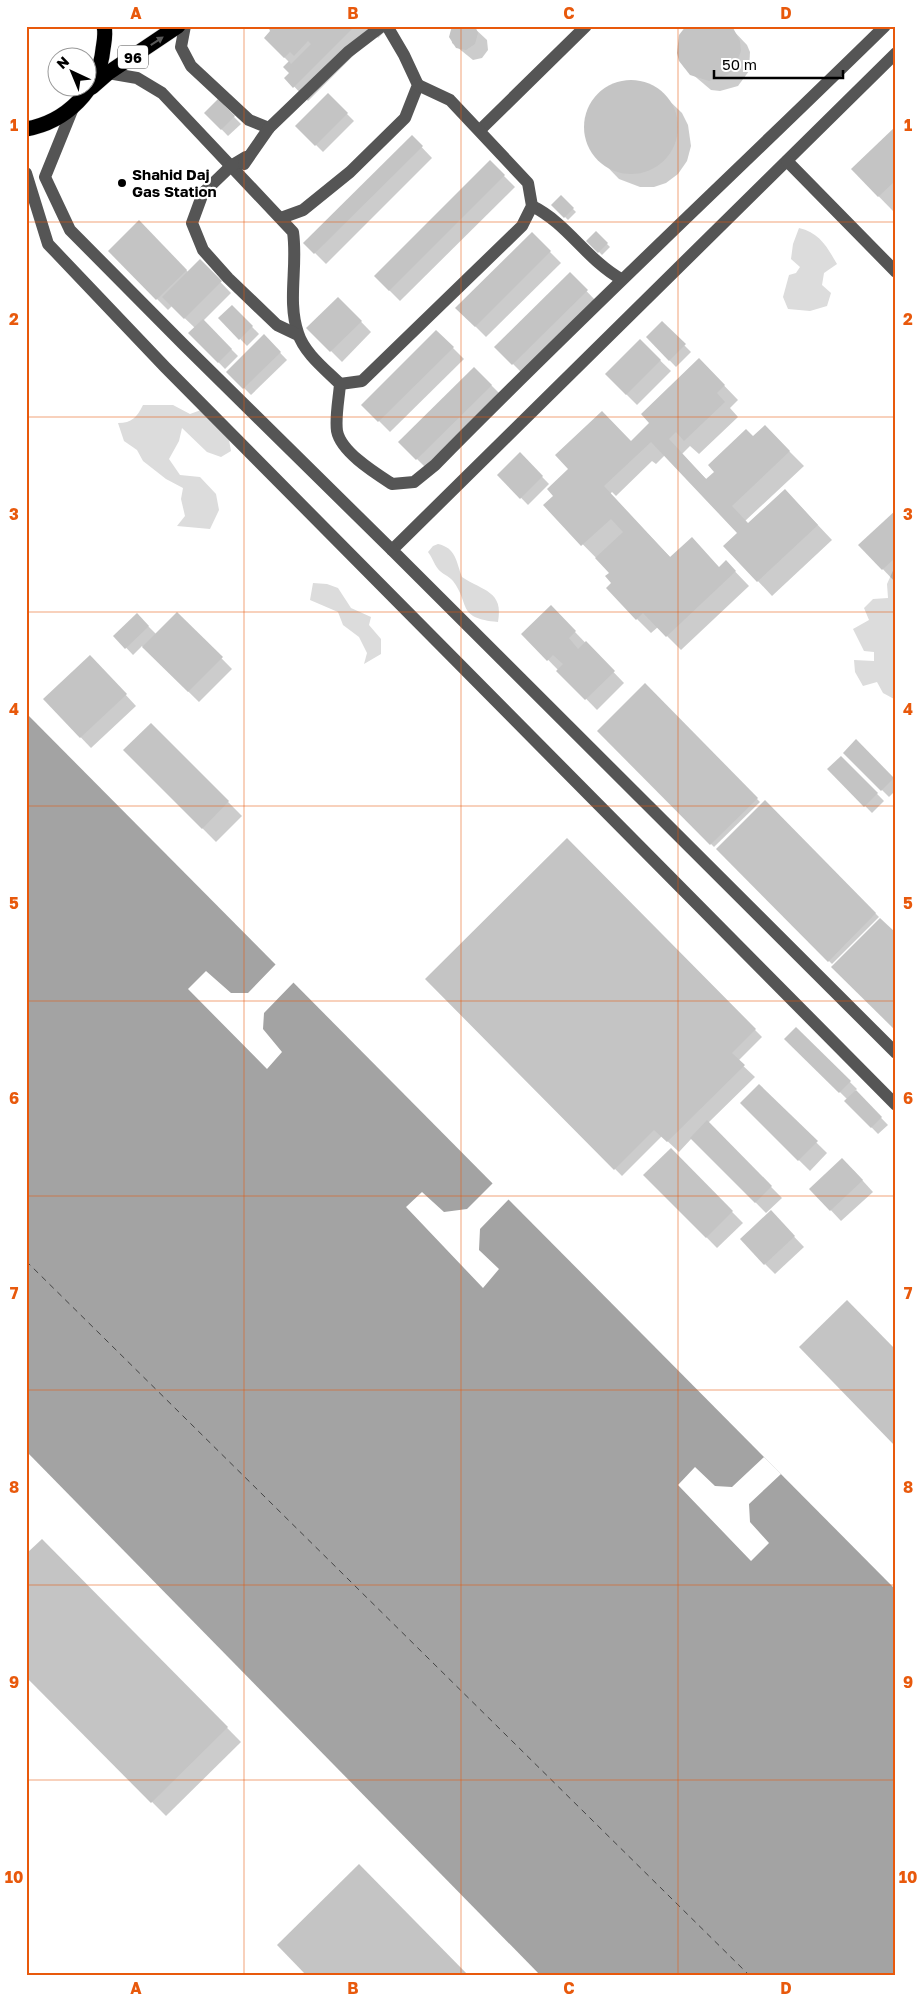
<svg xmlns="http://www.w3.org/2000/svg" width="922" height="2002" viewBox="0 0 922 2002" font-family="'Golos Text',sans-serif">
<style>
.green{fill:#dcdcdc}
.water{fill:#a3a3a3}
.pier{fill:#fff}
.shadow{fill:#0003}
.lines{fill:none;stroke-linecap:round;stroke-linejoin:round}
.ferry{stroke:#444;stroke-width:1;stroke-dasharray:6 5;stroke-linecap:butt}
.building{fill:#c4c4c4}
.highway-casing{stroke:#dbdbdb;stroke-width:16}
.minor{stroke:#555;stroke-width:12}
.highway{stroke:#000;stroke-width:15}
.oneway{fill:#595959}
.grid{fill:none;stroke:#e8590c;stroke-width:1;stroke-opacity:0.55}
.poi-dot{fill:#000;stroke:#fff;stroke-width:2}
.labels{text-anchor:middle;dominant-baseline:central;stroke-width:4.5;stroke-linejoin:round;paint-order:stroke}
.shield{fill:#fff;stroke:#4c4c4c;stroke-width:1}
.shield-label{font-size:14px;font-weight:bold;fill:#000}
.poi-label{font-size:15px;font-weight:bold;fill:#000;stroke:#fff;text-anchor:start}
.neatline{fill:none;stroke:#e8590c;stroke-width:2}
.grid-label{font-size:16px;text-anchor:middle;font-weight:bold;fill:#e8590c}
</style>
<rect width="100%" height="100%" fill="#fff"/>
<!-- green -->
<g class="green">
<path d="M799,228C820,233 827,247 837,264L824,273L822,285L831,293L827,306L810,311L788,309L783,297L789,275L796,273L800,267L791,259L793,244Z"/>
<path d="M143,405H173L190,414L201,410L229,440L231,451L221,457L207,452L182,428L179,441L169,459L180,475L200,477L216,494L219,510L210,529L177,526L185,516L181,499L183,488L166,479L143,461L137,450L124,441L118,423C132,423 137,417 143,405Z"/>
<path d="M438,544C456,548 456,561 462,577C483,591 504,591 498,622C456,618 471,605 453,581C449,576 442,574 438,569C434,564 432,557 428,552L433,546Z"/>
<path d="M896,564V700L883,693L877,682L863,686L855,672L854,660L874,661V652L864,651L853,629L869,620L864,608L873,599L888,598L887,584Z"/>
<path d="M313,583L327,584L338,588L351,608L371,617L369,625L381,639V654L364,664L367,653L359,637L343,625L338,612L310,600Z"/>
</g>
<!-- water -->
<path class="water" d="M26,713L896,1590V1976H541L26,1451Z"/>
<!-- pier -->
<g class="pier">
<path d="M276,964L294,982L264,1013L263,1029L282,1052L267,1069L188,989L206,971L231,993H248Z"/>
<path d="M493,1183L509,1199L480,1229L479,1250L499,1269L483,1288L406,1207L422,1192L444,1212L467,1209Z"/>
<path d="M764,1457L781,1474L749,1504L750,1522L769,1543L751,1561L678,1485L695,1467L715,1486L732,1487Z"/>
</g>
<!-- shadow -->
<g class="shadow">
<path d="M270,26H390L378,38L375,34L308,101L286,78L291,73L289,62L265,38L272,31Z"/>
<path d="M472,26L487,40L488,50L482,58L473,60L452,43L451,31Z"/>
<path d="M729,26L747,45L750,52L749,71L738,86L720,91L711,90L685,68L680,61L678,44L685,28Z"/>
<path d="M639,82L657,89L682,113L688,125L691,146L687,161L678,174L666,183L654,187H640L619,179L591,150L585,129L586,116L591,104L609,87L618,83Z"/>
<path d="M328,95L354,121L323,152L297,126Z"/>
<path d="M218,101L241,124L228,136L206,113Z"/>
<path d="M896,127V208L893,211L852,169Z"/>
<path d="M412,137L432,158L326,264L305,243Z"/>
<path d="M490,162L515,187L400,301L375,276Z"/>
<path d="M561,197L576,212L568,220L553,205Z"/>
<path d="M139,222L188,272L200,261L231,293L203,321L238,356L225,369L190,333L195,328L172,306L168,310L109,251Z"/>
<path d="M596,233L610,247L602,255L588,241Z"/>
<path d="M532,234L561,263L486,337L457,308Z"/>
<path d="M570,274L597,302L524,375L496,347Z"/>
<path d="M338,298L371,332L342,362L308,328Z"/>
<path d="M232,306L259,334L247,346L220,318Z"/>
<path d="M662,323L691,352L676,367L647,337Z"/>
<path d="M436,331L464,359L390,432L363,405Z"/>
<path d="M264,336L287,360L251,395L228,372Z"/>
<path d="M640,341L671,371L637,405L606,374Z"/>
<path d="M474,368L502,396L428,470L400,442Z"/>
<path d="M713,374L738,400L730,408L738,417L699,454L690,446L682,454L707,480L753,438L779,441L804,466L745,521L748,524L799,505L832,540L772,596L725,546L739,533L665,455L656,464L652,461L616,496L612,492L610,494L671,558L719,568L726,562L749,586L681,650L658,627L651,633L637,619L613,583L611,573L544,505L631,442Z"/>
<path d="M520,454L549,484L528,505L499,475Z"/>
<path d="M896,512V583L860,545Z"/>
<path d="M551,607L624,683L597,710L523,634Z"/>
<path d="M177,613L232,669L199,702L142,646L133,655L115,636L137,615L156,634Z"/>
<path d="M100,667L136,706L91,748L44,699Z"/>
<path d="M645,685L760,802L714,847L599,731Z"/>
<path d="M151,724L242,816L216,842L125,750Z"/>
<path d="M856,741L896,781V790L889,797L845,753Z"/>
<path d="M841,757L884,801L872,813L829,769Z"/>
<path d="M765,802L879,917L832,964L717,849Z"/>
<path d="M567,840L762,1037L738,1061L755,1077L708,1123L782,1198L766,1213L692,1138L679,1152L662,1136L622,1176L427,979Z"/>
<path d="M796,1029L857,1089L855,1091L888,1125L878,1134L846,1101L848,1100L786,1039Z"/>
<path d="M759,1086L827,1153L810,1171L741,1103Z"/>
<path d="M671,1150L743,1223L717,1248L645,1175Z"/>
<path d="M853,1170L873,1192L841,1221L811,1189Z"/>
<path d="M781,1223L804,1247L775,1274L765,1264Z"/>
<path d="M42,1540L241,1742L166,1816L26,1675Z"/>
</g>
<g class="lines">
<!-- ferry -->
<path class="ferry" d="M26,1261L750,1976"/>
</g>
<!-- building -->
<g class="building">
<path d="M268,26H355L293,88L284,78L289,73L283,67L289,61L291,64L311,44L308,41L294,56L290,52L284,58L264,38L270,31Z"/>
<path d="M452,26H475L478,33L475,44L466,50L456,48L449,37Z"/>
<path d="M686,26H732L740,41L741,51L734,69L727,75L709,81L690,75L679,61L677,53L679,35Z"/>
<circle cx="631" cy="127" r="47"/>
<path d="M328,93L348,113L315,146L295,126Z"/>
<path d="M218,99L235,116L221,130L204,113Z"/>
<path d="M896,126V180L878,197L851,169Z"/>
<path d="M412,135L423,146L314,254L303,243Z"/>
<path d="M490,160L505,175L389,291L374,276Z"/>
<path d="M561,195L574,208L564,218L551,205Z"/>
<path d="M139,220L187,270L156,300L108,251Z"/>
<path d="M596,231L608,243L598,253L586,241Z"/>
<path d="M532,232L551,251L475,327L455,308Z"/>
<path d="M200,259L222,281L184,319L162,297Z"/>
<path d="M570,272L588,290L512,365L494,347Z"/>
<path d="M338,297L362,321L330,352L306,328Z"/>
<path d="M232,305L253,326L239,340L218,318Z"/>
<path d="M203,319L232,349L218,363L188,333Z"/>
<path d="M662,321L686,344L669,361L646,337Z"/>
<path d="M436,330L454,347L378,422L361,405Z"/>
<path d="M264,334L281,352L243,389L226,372Z"/>
<path d="M640,339L661,360L626,395L605,374Z"/>
<path d="M699,358L725,385L717,393L725,402L684,441L676,432L669,439L706,479L714,472L708,465L746,429L753,436L765,425L790,451L732,506L748,523L785,489L818,525L757,582L723,546L737,533L651,442L604,486L670,557L692,537L719,567L726,560L736,571L666,637L643,613L636,620L606,588L611,583L605,576L609,573L595,558L623,532L611,519L581,546L543,505L553,496L547,489L568,469L555,455L602,411L631,441L649,423L641,414Z"/>
<path d="M474,367L492,385L416,460L398,442Z"/>
<path d="M520,452L543,476L520,499L497,475Z"/>
<path d="M896,510V557L882,570L858,545Z"/>
<path d="M551,605L576,631L569,638L578,649L586,641L615,671L585,700L556,671L563,664L553,655L547,661L521,634Z"/>
<path d="M177,612L223,657L188,692L142,647Z"/>
<path d="M137,613L149,626L125,649L113,636Z"/>
<path d="M90,655L127,694L80,738L43,699Z"/>
<path d="M645,683L758,798L710,845L597,731Z"/>
<path d="M151,723L229,801L202,829L123,750Z"/>
<path d="M856,739L894,778L881,791L843,753Z"/>
<path d="M841,756L878,793L864,807L827,769Z"/>
<path d="M765,800L876,913L828,962L716,849Z"/>
<path d="M567,838L756,1029L732,1053L745,1065L667,1142L654,1130L614,1170L425,979Z"/>
<path d="M880,918L896,933V1031L831,967Z"/>
<path d="M796,1027L851,1081L839,1093L784,1039Z"/>
<path d="M759,1084L818,1141L798,1161L740,1103Z"/>
<path d="M856,1090L882,1117L871,1128L844,1101Z"/>
<path d="M707,1120L772,1186L755,1203L690,1138Z"/>
<path d="M671,1148L733,1211L706,1238L643,1175Z"/>
<path d="M842,1158L863,1180L830,1211L809,1189Z"/>
<path d="M771,1210L795,1236L764,1265L740,1239Z"/>
<path d="M847,1300L896,1350V1447L799,1347Z"/>
<path d="M42,1539L228,1727L151,1803L26,1677V1554Z"/>
<path d="M359,1864L469,1976H307L277,1945Z"/>
</g>
<g class="lines">
<!-- highway casing -->
<g class="highway-casing">
<g id="highway">
<path d="M92,87L108,73L178,26"/>
<path d="M26,129C66,122 99,90 103,49C104,42 106,34 104,26"/>
</g>
</g>
<!-- minor -->
<g class="minor">
<path d="M185,26L181,47L191,66L249,120L269,128"/>
<path d="M896,53L392,550L896,1053"/>
<path d="M108,73L137,78L162,93L293,232C298,266 287,301 298,333C304,353 326,370 340,384C339,398 335,417 337,431C341,452 375,473 392,484L414,482L435,465C581,316 735,173 885,26"/>
<path d="M73,108L45,177L70,230L184,345L392,550"/>
<path d="M480,130L586,26"/>
<path d="M246,157L231,166L203,193L192,223L203,250L228,278L277,325L298,335"/>
<path d="M787,161L896,272"/>
<path d="M244,164L269,128L348,52L382,26"/>
<path d="M26,173L48,244L165,367L896,1105"/>
<path d="M532,206C567,223 587,260 621,279"/>
<path d="M281,218L303,210L350,172L405,118L418,85L404,55L387,26"/>
<path d="M340,384L362,381L522,226L532,206L528,183L450,100L418,85"/>
</g>
<!-- highway -->
<use href="#highway" class="highway"/>
</g>
<!-- one-way arrows -->
<defs><path id="oneway-solid" d="M-6-.8H1V-3.2L6.5 0L1 3.2V.8H-6Z" transform="scale(1.25)"/></defs>
<use class="oneway" href="#oneway-solid" transform="translate(157 41) rotate(-33)"/>
<!-- grid -->
<path class="grid" d="M244,26V1976M461,26V1976M678,26V1976M26,222H896M26,417H896M26,612H896M26,806H896M26,1001H896M26,1196H896M26,1390H896M26,1585H896M26,1780H896"/>
<!-- markers -->
<circle class="poi-dot" cx="122" cy="183" r="5"/>
<g class="labels">
<!-- shield labels -->
<rect class="shield" x="118" y="45.5" width="30" height="23" rx="4"/>
<g class="shield-label">
<text x="133" y="57">96</text>
</g>
<!-- poi labels -->
<g class="poi-label">
<text x="132" y="174">Shahid Daj<tspan x="132" dy="17">Gas Station</tspan></text>
</g>
</g>
<!-- border -->
<rect width="922" height="2002" fill="none" stroke="#ffffff" stroke-width="55"/>
<!-- north arrow -->
<g transform="translate(72 72) rotate(316)"><circle r="24" fill="#ffffff" stroke="#999999"/>
<path d="M0-4L9 19L0 12L-9 19Z" fill="#000000"/>
<text y="-8" font-size="14" font-weight="bold" text-anchor="middle" fill="#000000">N</text>
</g>
<!-- scale -->
<path d="M714 70v8h129v-8" fill="none" stroke="#000000" stroke-width="2.5"/>
<text x="722" y="70" font-size="15" fill="#000000" stroke="#ffffff" stroke-width="4" paint-order="stroke">50 m</text>
<rect x="28" y="28" width="866" height="1946" class="neatline"/>
<g class="grid-label">
<text x="136" y="19">A</text>
<text x="353" y="19">B</text>
<text x="569" y="19">C</text>
<text x="786" y="19">D</text>
<text x="14" y="131">1</text>
<text x="908" y="131">1</text>
<text x="14" y="325">2</text>
<text x="908" y="325">2</text>
<text x="14" y="520">3</text>
<text x="908" y="520">3</text>
<text x="14" y="715">4</text>
<text x="908" y="715">4</text>
<text x="14" y="909">5</text>
<text x="908" y="909">5</text>
<text x="14" y="1104">6</text>
<text x="908" y="1104">6</text>
<text x="14" y="1299">7</text>
<text x="908" y="1299">7</text>
<text x="14" y="1493">8</text>
<text x="908" y="1493">8</text>
<text x="14" y="1688">9</text>
<text x="908" y="1688">9</text>
<text x="14" y="1883">10</text>
<text x="908" y="1883">10</text>
<text x="136" y="1994">A</text>
<text x="353" y="1994">B</text>
<text x="569" y="1994">C</text>
<text x="786" y="1994">D</text>
</g>
</svg>
